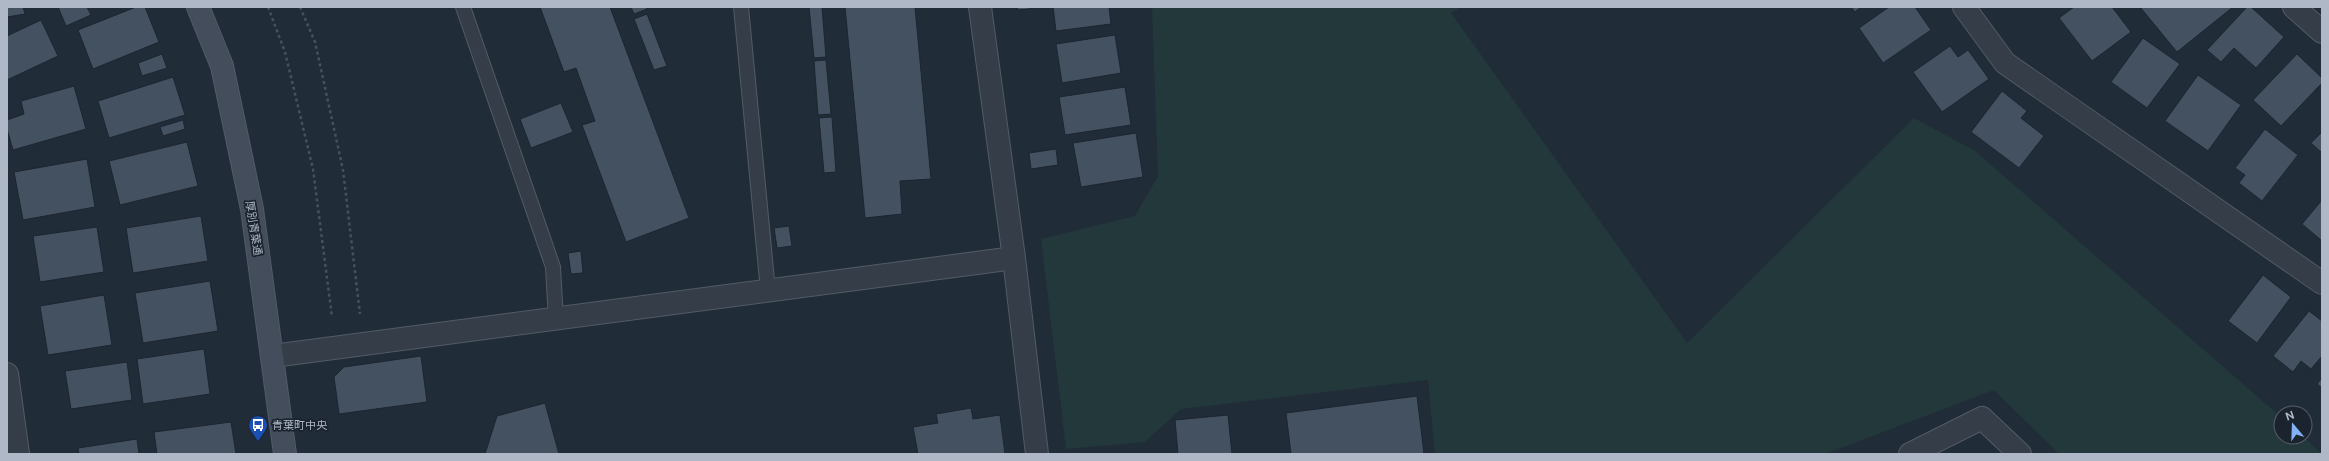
<svg xmlns="http://www.w3.org/2000/svg" width="2329" height="461" viewBox="0 0 2329 461" font-family="'Public Sans','Noto Sans JP',sans-serif">
<style>
.green{fill:#23383a}
.building{fill:#445161;stroke:#1c2530}
.lines{fill:none;stroke-linecap:round;stroke-linejoin:round}
.lane-casing{stroke:#525b67;stroke-width:16}
.street-casing{stroke:#525b67;stroke-width:24}
.secondary-casing{stroke:#525b67;stroke-width:24}
.path{stroke:#415557;stroke-width:2.5;stroke-dasharray:3 3;stroke-linecap:butt}
.lane{stroke:#353d49;stroke-width:14}
.street{stroke:#353d49;stroke-width:22}
.secondary{stroke:#434d5c;stroke-width:22}
.labels{text-anchor:middle;dominant-baseline:central;stroke-width:3.5;stroke-linejoin:round;paint-order:stroke}
.street-label{font-size:11px;fill:#afb8c6;stroke:#1a232e}
.poi-label{font-size:11px;fill:#afb8c6;stroke:#1a232e;text-anchor:start}
</style>
<rect width="100%" height="100%" fill="#212c39"/>
<!-- green -->
<path class="green" d="M1152,7H1461L1451,13L1687,343L1914,118L1975,151L2281,417V437H2304L2322,454H2059L1994,390L1825,454H1435L1428,380L1181,409L1145,442L1066,449L1041,239L1135,216L1158,176Z"/>
<!-- building -->
<g class="building">
<path d="M7,7H23L25,14L7,17Z"/>
<path d="M58,7H87L91,15L66,26Z"/>
<path d="M136,7H145L159,42L93,69L78,30Z"/>
<path d="M540,7H610L689,218L626,242L582,125L595,121L576,68L564,72Z"/>
<path d="M631,7H646L647,9L634,14Z"/>
<path d="M809,7H822L826,57L814,58Z"/>
<path d="M845,7H915L931,179L900,181L902,214L865,218Z"/>
<path d="M1017,7H1029L1030,9L1018,10Z"/>
<path d="M1053,7H1109L1111,24L1056,31Z"/>
<path d="M1851,7H1861L1855,12Z"/>
<path d="M1889,7H1915L1931,30L1883,63L1859,28Z"/>
<path d="M2074,7H2112L2131,32L2092,61L2059,18Z"/>
<path d="M2140,7H2233L2177,52Z"/>
<path d="M2247,7H2251L2284,37L2256,68L2234,48L2221,62L2207,50Z"/>
<path d="M647,14L667,66L654,70L634,19Z"/>
<path d="M41,20L58,56L7,80V36Z"/>
<path d="M1115,35L1121,73L1062,83L1056,44Z"/>
<path d="M2143,38L2180,64L2147,108L2111,82Z"/>
<path d="M1950,46L1958,57L1968,50L1989,79L1942,112L1913,72Z"/>
<path d="M162,54L167,68L142,76L138,63Z"/>
<path d="M2297,54L2322,78V83L2281,126L2253,100Z"/>
<path d="M826,60L831,114L818,115L814,61Z"/>
<path d="M2198,75L2241,105L2208,151L2165,121Z"/>
<path d="M173,77L185,115L109,138L98,101Z"/>
<path d="M74,86L86,129L13,150L7,129V120L24,114L21,101Z"/>
<path d="M1125,87L1131,125L1065,135L1059,97Z"/>
<path d="M2002,91L2027,111L2021,118L2044,136L2019,168L1971,132Z"/>
<path d="M561,103L573,132L531,148L520,119Z"/>
<path d="M832,117L836,172L824,173L819,118Z"/>
<path d="M183,120L185,129L163,136L160,127Z"/>
<path d="M2265,129L2298,155L2262,201L2239,183L2245,175L2235,168Z"/>
<path d="M2322,132V153L2311,143Z"/>
<path d="M1136,133L1143,177L1081,187L1073,143Z"/>
<path d="M187,142L198,186L120,205L109,161Z"/>
<path d="M1056,149L1058,165L1031,169L1029,153Z"/>
<path d="M87,159L95,207L23,220L14,172Z"/>
<path d="M2322,200V241L2302,224Z"/>
<path d="M201,216L208,261L133,273L126,228Z"/>
<path d="M789,226L792,246L777,248L774,228Z"/>
<path d="M97,227L104,272L40,282L33,236Z"/>
<path d="M581,251L583,273L571,274L568,253Z"/>
<path d="M2263,275L2291,297L2257,343L2228,321Z"/>
<path d="M210,281L218,331L143,343L135,293Z"/>
<path d="M104,295L112,345L48,355L40,306Z"/>
<path d="M2309,311L2322,321V356L2311,369L2301,361L2293,372L2273,356Z"/>
<path d="M204,349L210,394L143,404L137,359Z"/>
<path d="M421,356L427,402L339,414L334,377L344,367Z"/>
<path d="M127,362L132,400L71,409L65,371Z"/>
<path d="M2322,378V388L2317,384Z"/>
<path d="M1417,396L1424,454H1291L1286,413Z"/>
<path d="M545,403L559,454H485L497,416Z"/>
<path d="M971,408L973,419L1000,415L1005,454H918L913,427L938,423L936,414Z"/>
<path d="M1228,415L1232,454H1178L1175,420Z"/>
<path d="M231,422L236,454H157L154,432Z"/>
<path d="M137,439L139,454H79L78,448Z"/>
</g>
<g class="lines">
<!-- lane casing -->
<g class="lane-casing">
<g id="lane">
<path d="M463,7L553,267L556,320"/>
<path d="M741,7L768,291"/>
</g>
</g>
<!-- street casing -->
<g class="street-casing">
<g id="street">
<path d="M980,7L1014,258L1037,454"/>
<path d="M1964,7L2005,63L2322,283"/>
<path d="M2294,7L2322,32"/>
<path d="M273,356L1014,258"/>
<path d="M7,374L18,454"/>
<path d="M1910,454L1982,418L2020,454"/>
</g>
</g>
<!-- secondary casing -->
<g class="secondary-casing">
<path id="secondary" d="M198,7L222,66L252,209L285,454"/>
</g>
<!-- path -->
<g class="path">
<path d="M268,7L285,52L313,169L332,317"/>
<path d="M300,7L315,42L343,170L360,314"/>
</g>
<!-- lane -->
<use href="#lane" class="lane"/>
<!-- street -->
<use href="#street" class="street"/>
<!-- secondary -->
<use href="#secondary" class="secondary"/>
</g>
<!-- icons -->
<defs>
<g id="bus-pin" transform="scale(1)"><path d="M0 17L-7.5 6A9.5 9.5 0 1 1 7.5 6Z" fill="#1a4fb4" stroke="#1a232e"/><path d="M-5-6H5V4H4V6H2V4H-2V6H-4V4H-5ZM-3.5-4V0h7V-4ZM-3.5 1.2v1.5H-2V1.2ZM2 1.2v1.5H3.5V1.2Z" fill="#fff"/></g>
</defs>
<g fill-rule="evenodd">
<use href="#bus-pin" x="258" y="425"/>
</g>
<g class="labels">
<!-- street labels -->
<g class="street-label">
<text transform="translate(254 228) rotate(81)">厚別青葉通</text>
</g>
<!-- poi labels -->
<g class="poi-label">
<text x="272" y="425">青葉町中央</text>
</g>
</g>
<!-- border -->
<rect width="2329" height="461" fill="none" stroke="#afb8c6" stroke-width="16"/>
<!-- north arrow -->
<g transform="translate(2293 425) rotate(341)"><circle r="19" fill="#1a232e" stroke="#565f6b"/>
<path d="M0-3L7 15L0 10L-7 15Z" fill="#82b1f8"/>
<text y="-6" font-size="11" font-weight="bold" text-anchor="middle" fill="#afb8c6">N</text>
</g>
</svg>
